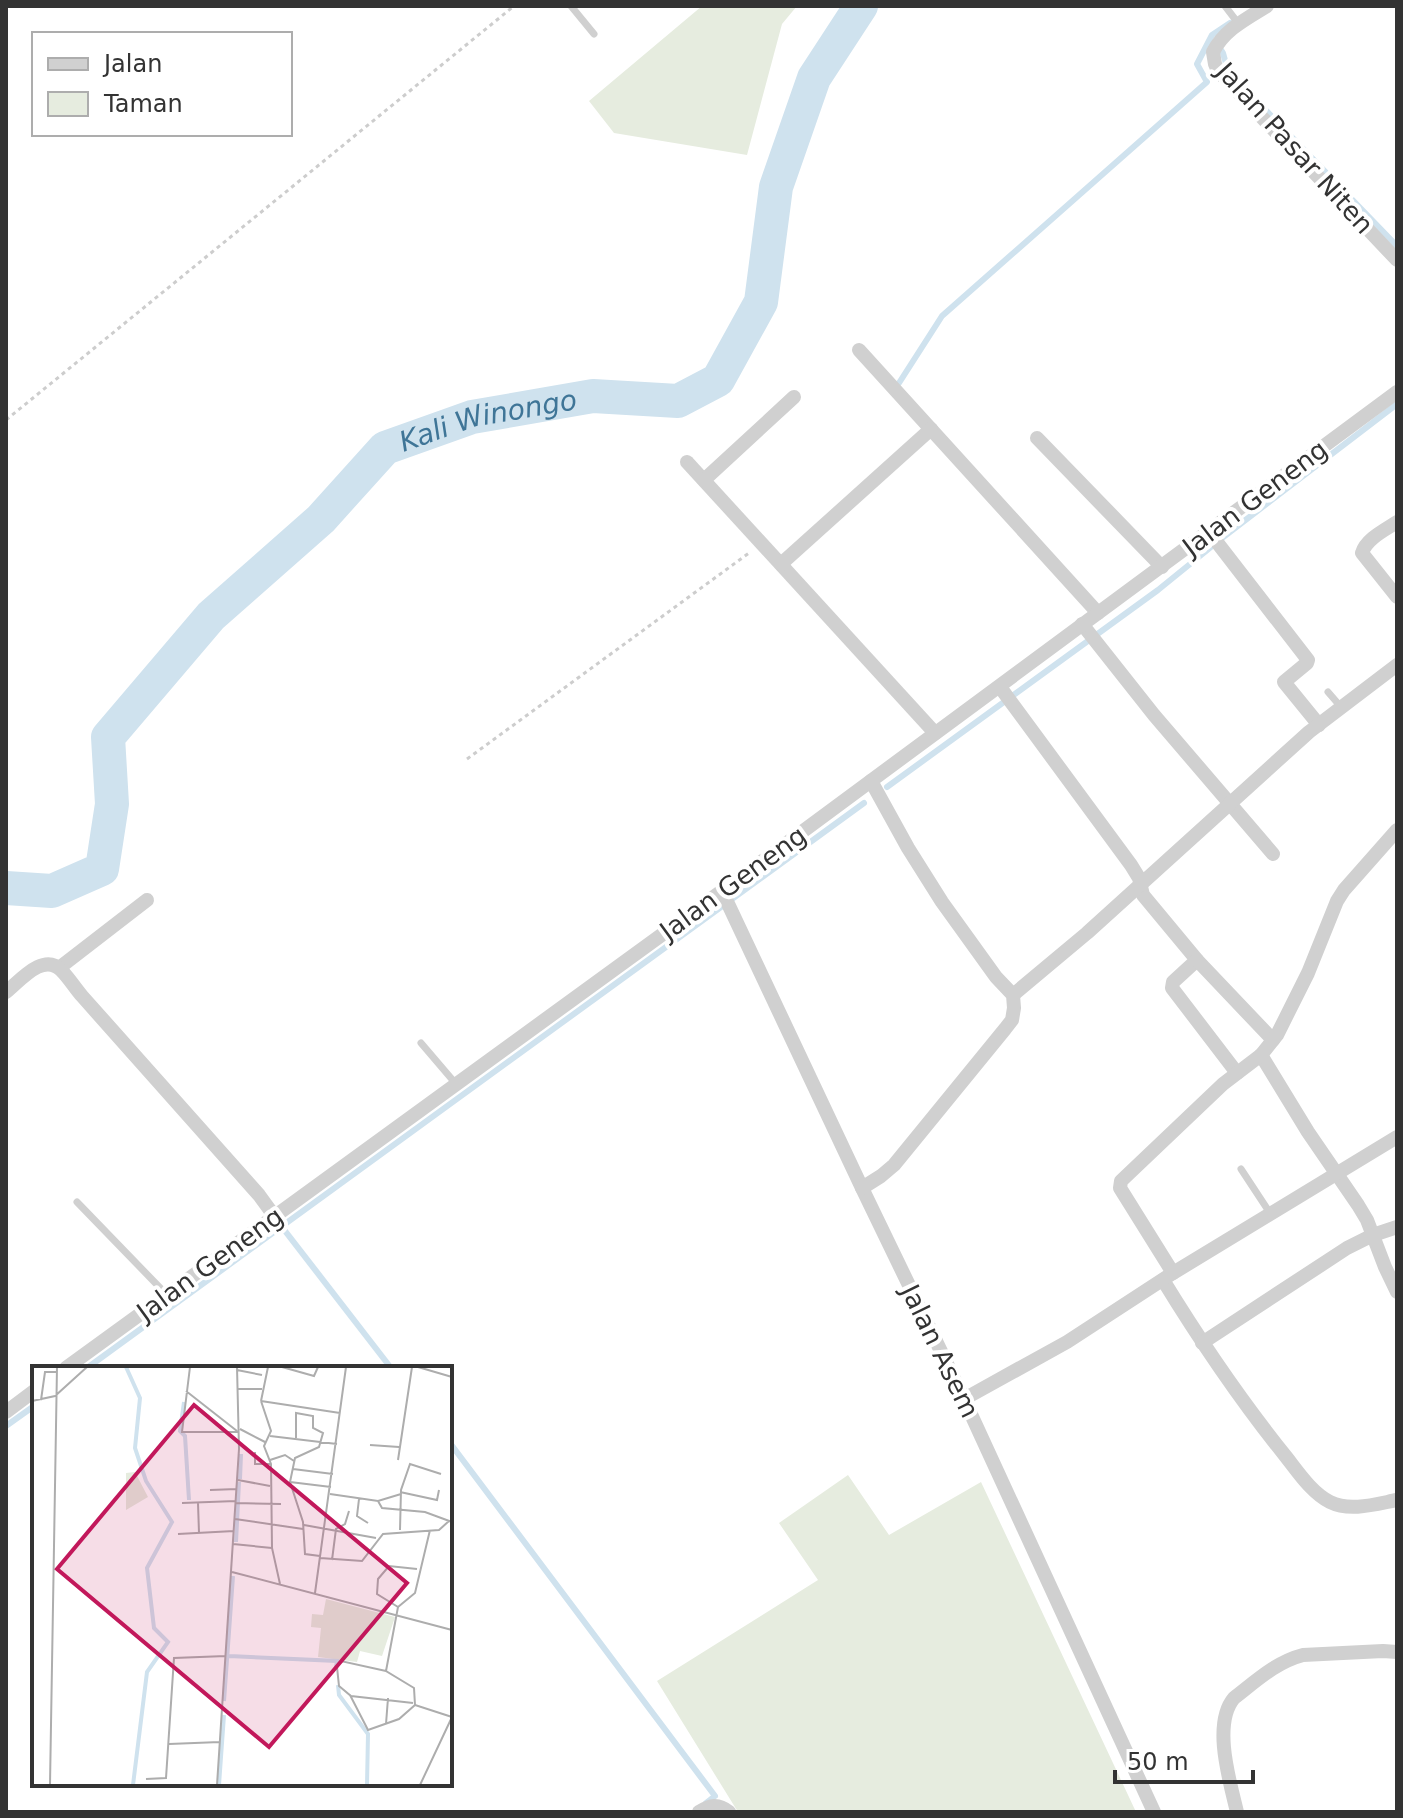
<svg xmlns="http://www.w3.org/2000/svg" width="1403" height="1818" viewBox="0 0 1403 1818" font-family="'DejaVu Sans',sans-serif">
<style>
.green{fill:#e6ecdf}
.lines{fill:none;stroke-linecap:round;stroke-linejoin:round}
.stream{stroke:#cfe2ee;stroke-width:6}
.river{stroke:#cfe2ee;stroke-width:34}
.path{stroke:#cdcdcd;stroke-width:3;stroke-dasharray:4 4;stroke-linecap:butt}
.service{stroke:#d0d0d0;stroke-width:7}
.minor{stroke:#d0d0d0;stroke-width:14}
.labels{text-anchor:middle;dominant-baseline:central;stroke-width:8;stroke-linejoin:round;paint-order:stroke}
.street-label{font-size:26px;fill:#333;stroke:#fff}
.water-label{font-size:28px;font-style:italic;fill:#3f7597;stroke:#fff}
.inset-river{fill:none;stroke:#cfe2ee;stroke-width:4}
.inset-road{fill:none;stroke:#adadad;stroke-width:2}
.view{fill:#c2185b;fill-opacity:0.15;stroke:#c2185b;stroke-width:4}
.inset-edge{fill:none;stroke:#333;stroke-width:4}
</style>
<rect width="100%" height="100%" fill="#fff"/>
<!-- green -->
<g class="green">
<path d="M702,6H797L782,24L747,155L614,133L589,101Z"/>
<path d="M848,1475L889,1535L981,1482L1136,1812H738L657,1681L818,1580L779,1523Z"/>
</g>
<g class="lines">
<!-- stream -->
<g class="stream">
<path d="M1218,45L1223,53L1228,71L1397,246"/>
<path d="M899,383L942,316L1207,82L1197,64L1212,35L1230,23"/>
<path d="M1222,538L1397,404"/>
<path d="M887,787L1158,590L1211,547"/>
<path d="M282,1227L391,1368"/>
<path d="M87,1368L864,803"/>
<path d="M6,1426L34,1406"/>
<path d="M450,1443L715,1796L706,1803"/>
</g>
<!-- river -->
<path class="river" id="s1" d="M6,888L52,891L102,869L112,804L108,737L211,616L321,519L385,448L472,417L593,396L678,401L718,380L761,302L776,187L814,78L861,6"/>
<!-- path -->
<g class="path">
<path d="M6,420L514,6"/>
<path d="M467,759L749,553"/>
</g>
<!-- service -->
<g class="service">
<path d="M571,6L594,34"/>
<path d="M1225,6L1238,23"/>
<path d="M1328,692L1341,707"/>
<path d="M421,1043L456,1084"/>
<path d="M1241,1169L1270,1213"/>
<path d="M77,1202L167,1295"/>
</g>
<!-- minor -->
<g class="minor">
<path d="M1267,6C1246,19 1224,30 1213,52L1215,64L1218,71L1397,260"/>
<path d="M859,350L1098,613"/>
<path d="M1037,438L1162,567"/>
<path d="M687,462L935,733"/>
<path d="M704,480L794,397"/>
<path d="M1397,522C1385,530 1366,539 1362,553L1397,597"/>
<path d="M1209,532L1308,660L1307,663L1284,682L1319,725"/>
<path d="M781,564L931,429"/>
<path d="M1082,624L1154,715L1273,854"/>
<path d="M1000,687L1131,865L1139,878L1143,895L1197,960L1173,982L1172,988L1237,1073"/>
<path d="M722,891L862,1188L964,1399L1154,1812"/>
<path d="M1197,960L1273,1040"/>
<path d="M59,968L147,900"/>
<path d="M6,992C20,981 43,952 61,970C69,978 75,988 82,996L259,1195L275,1217"/>
<path d="M1013,995L1087,933L1309,732L1397,665"/>
<path d="M1261,1055L1308,1132L1358,1205L1367,1220L1385,1267L1397,1292"/>
<path d="M862,1188L881,1176L894,1165L1005,1029L1012,1020L1014,1008L1013,995L996,977L942,902L908,848L871,781"/>
<path d="M1173,1273L1120,1188L1121,1181L1223,1084L1261,1055L1277,1035L1308,973L1337,901L1344,890L1397,830"/>
<path d="M1163,1280C1201,1342 1241,1401 1287,1458C1298,1472 1312,1493 1330,1502C1350,1512 1376,1504 1397,1500"/>
<path d="M1202,1343L1347,1248L1373,1235L1397,1227"/>
<path d="M66,1368L722,891L1397,392"/>
<path d="M964,1399L1067,1342L1173,1273L1397,1137"/>
<path d="M6,1412L34,1391"/>
<path d="M699,1812C710,1805 718,1803 729,1812"/>
<path d="M1237,1812C1230,1782 1212,1724 1234,1698C1256,1681 1276,1662 1303,1655L1383,1651L1397,1652"/>
</g>
</g>
<g class="labels">
<!-- street labels -->
<g class="street-label">
<text transform="translate(1295 148) rotate(48)">Jalan Pasar Niten</text>
<text transform="translate(1255 498) rotate(-37)">Jalan Geneng</text>
<text transform="translate(733 883) rotate(-36)">Jalan Geneng</text>
<text transform="translate(210 1264) rotate(-36)">Jalan Geneng</text>
<text transform="translate(940 1351) rotate(64)">Jalan Asem</text>
</g>
<!-- water labels -->
<g class="water-label">
<text stroke="none"><textPath href="#s1" startOffset="742">Kali Winongo</textPath></text>
</g>
</g>
<!-- overview -->
<g transform="translate(32 1366)">
<rect width="420" height="420" fill="#fff"/>
<path d="M103,106L116,131L94,144V107ZM294,233L363,251L350,290L328,285L325,296L286,291L289,262L279,261L280,248L291,249Z" fill="#e6ecdf"/>
<path class="inset-river" d="M94,1L108,32L103,82L114,115L140,156L115,202L122,262L136,276L115,306L101,419M152,36L148,65L153,70L157,134M208,113L209,88M204,176L207,116M197,290L305,295L304,301M306,319L307,329L336,368L335,419M192,335L201,210M187,419L192,349"/>
<path class="inset-road" d="M158,1L150,66H206M250,1L282,10L286,1M386,1L420,11M205,4L230,9M205,23H230M154,25L205,65M9,34L13,6H24M0,35L23,30L55,1M229,35L239,65L232,80L239,98L240,182L248,218M229,35L308,47M229,35L236,1M208,63L233,76M238,70L305,78M264,72V47L281,50V62L291,67L287,81L263,92L258,116L271,156L273,188L288,190M338,79L367,81M223,86V98H239M238,94L253,89L262,95M366,94L380,1M261,103L301,108M206,114L238,120M258,116L299,121M178,124L205,123M368,126L405,134L407,124M298,128L346,135L369,128M327,133L325,150L336,157M346,135L350,142L393,146L420,156M150,137L204,135M166,137L167,167M204,137L249,138M203,153L271,163M272,159L344,172M368,164L369,124L378,98L409,108M146,168L202,165M201,178L240,182M288,192L330,195L351,168L407,164L417,155M300,194L304,163L313,158L317,145M200,206L420,264M283,227L314,1M366,241L354,305L382,322L383,339L420,351M366,241L383,227L398,164M366,241L345,228L346,213L357,200L385,203M354,305L309,295L305,301L307,320L319,330L381,337M318,329L336,364L367,353L383,339M354,358L356,332M137,378L188,376M114,413L134,412L142,292L194,290M18,419L25,1M185,419L207,83L205,1M388,419L420,351"/>
<path class="view" d="M162,39L375,217L237,381L25,203Z"/>
<rect width="420" height="420" class="inset-edge"/>
</g>
<!-- border -->
<rect width="1403" height="1818" fill="none" stroke="#333333" stroke-width="16"/>
<!-- legend -->
<rect x="32" y="32" width="260" height="104" fill="#ffffff" stroke="#adadad" stroke-width="2"/>
<rect x="48" y="58" width="40" height="12" fill="#d0d0d0" stroke="#adadad" stroke-width="2"/>
<text x="104" y="72" font-size="24" fill="#333333">Jalan</text>
<rect x="48" y="92" width="40" height="24" fill="#e6ecdf" stroke="#adadad" stroke-width="2"/>
<text x="104" y="112" font-size="24" fill="#333333">Taman</text>
<!-- scale -->
<path d="M1115 1770v12h138v-12" fill="none" stroke="#333333" stroke-width="4"/>
<text x="1127" y="1770" font-size="24" fill="#333333" stroke="#ffffff" stroke-width="6" paint-order="stroke">50 m</text>
</svg>
